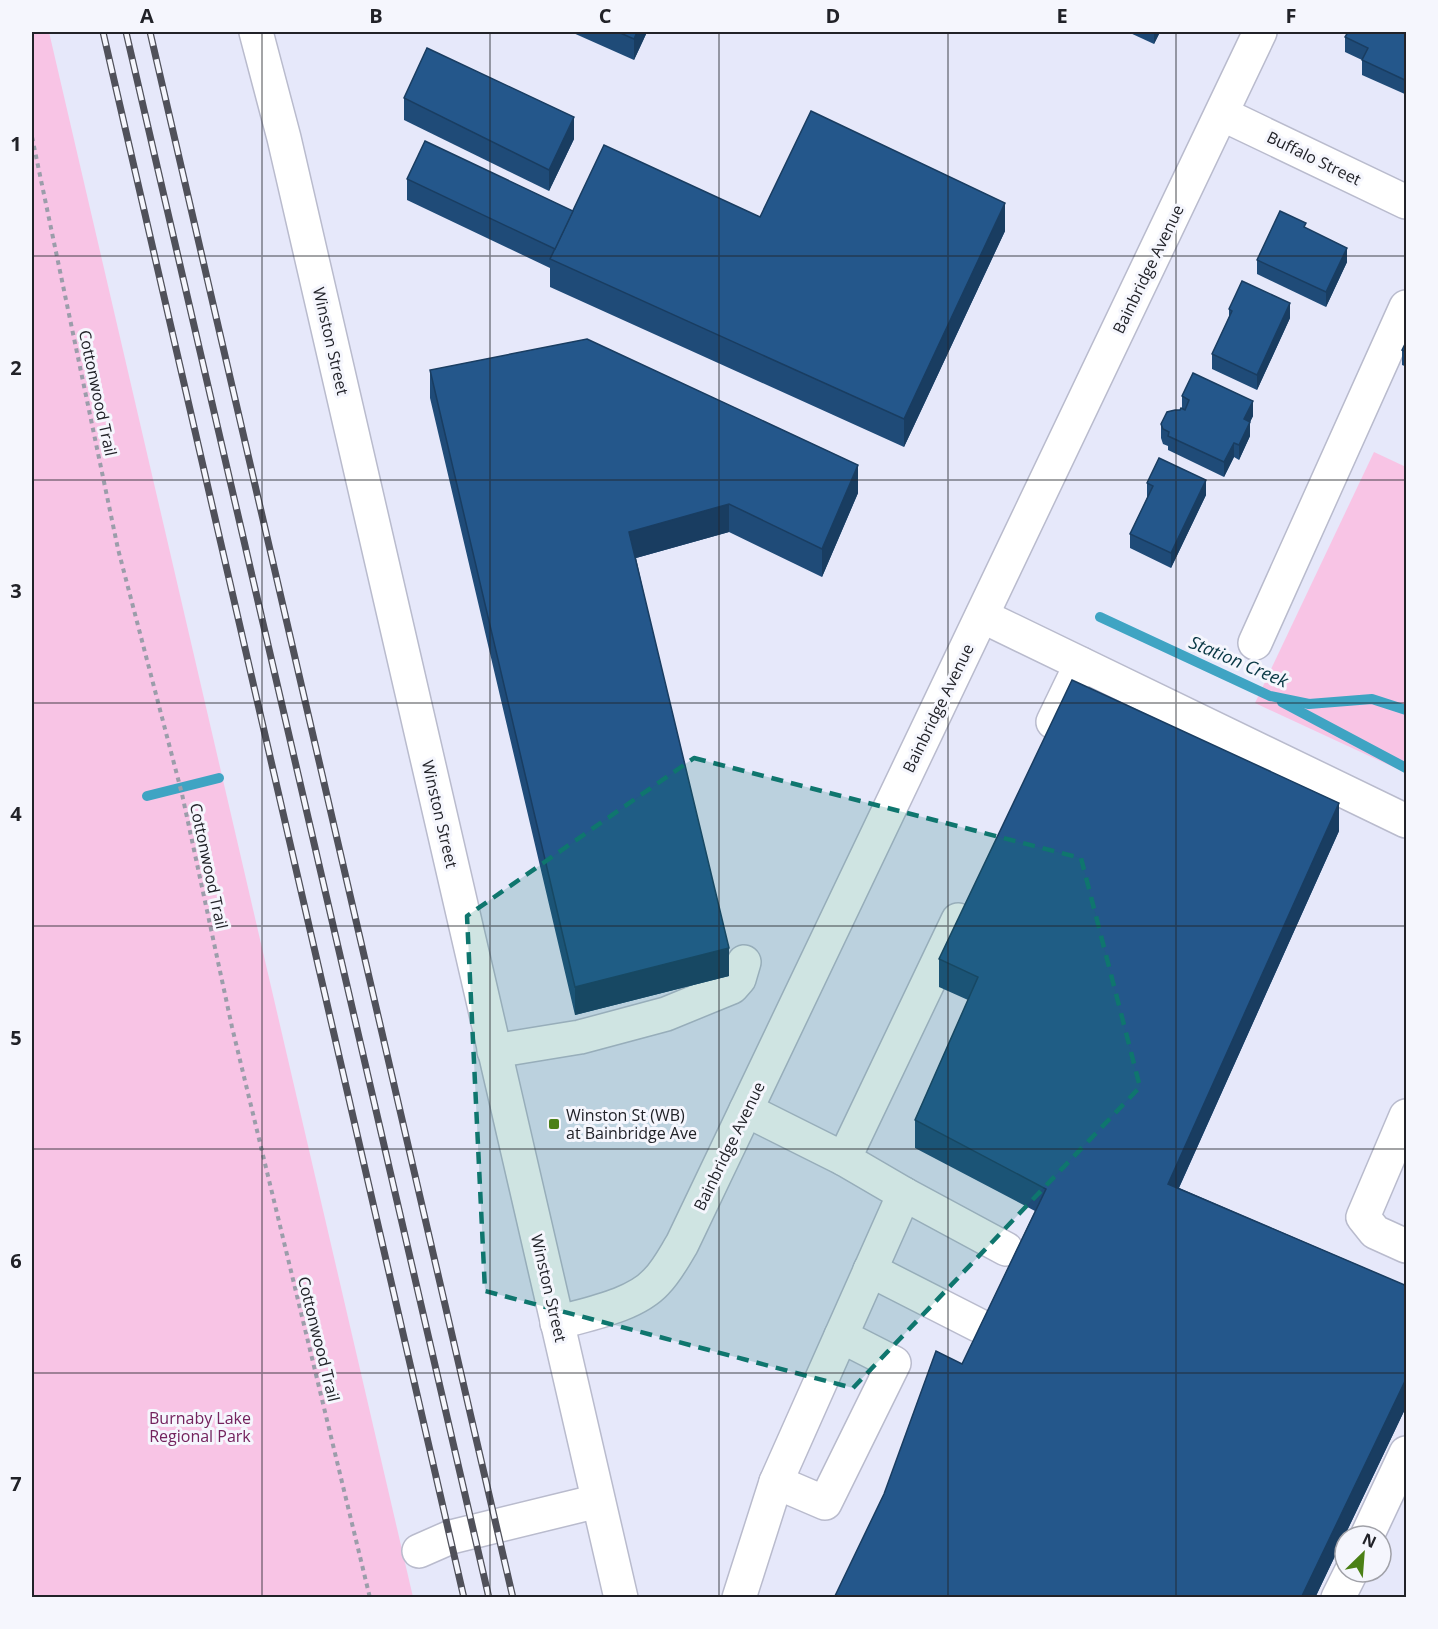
<svg xmlns="http://www.w3.org/2000/svg" width="1438" height="1629" viewBox="0 0 1438 1629" font-family="'Open Sans',sans-serif">
<style>
.green{fill:#f8c4e5}
.lines{fill:none;stroke-linecap:round;stroke-linejoin:round}
.stream{stroke:#3fa4c3;stroke-width:10}
.minor-casing{stroke:#b9bbcd;stroke-width:36}
.path{stroke:#9b9daa;stroke-width:4;stroke-dasharray:4.5 4.5;stroke-linecap:butt}
.minor{stroke:#fff;stroke-width:33}
.rail-casing{stroke:#50515a;stroke-width:7}
.rail{stroke:#f5f6fd;stroke-width:4.5;stroke-dasharray:14;stroke-linecap:butt}
.wall{fill:#1f4b78}
.shaded-wall{fill:#193d61}
.building{fill:#24578b;stroke:#193d61;stroke-width:1.5}
.marked{fill:#0f766e;fill-opacity:0.2;stroke:#0f766e;stroke-width:4.5;stroke-dasharray:12 8;stroke-linejoin:round}
.grid{fill:none;stroke:#212228;stroke-width:1.5;stroke-opacity:0.55}
.poi-dot{fill:#4b8016;stroke:#f5f6fd;stroke-width:2}
.labels{text-anchor:middle;dominant-baseline:central;stroke-width:6;stroke-linejoin:round;paint-order:stroke}
.street-label{font-size:16px;fill:#212228;stroke:#f5f6fd}
.poi-label{font-size:16px;fill:#212228;stroke:#f5f6fd;text-anchor:start}
.park-label{font-size:16px;fill:#73225d;stroke:#f5f6fd}
.water-label{font-size:18px;font-style:italic;fill:#083744;stroke:#f5f6fd}
.neatline{fill:none;stroke:#212228;stroke-width:2}
.grid-label{font-size:20px;text-anchor:middle;font-weight:bold;fill:#212228}
</style>
<rect width="100%" height="100%" fill="#e6e8fa"/>
<!-- green -->
<g class="green">
<path d="M32,32H49L413,1597H32Z"/>
<path d="M1374,452L1406,467V773L1255,703Z"/>
</g>
<g class="lines">
<!-- stream -->
<g class="stream">
<path d="M1100,617L1270,696L1309,704L1372,699L1406,710"/>
<path d="M1282,702L1406,768"/>
<path d="M147,796L219,778"/>
</g>
<!-- minor casing -->
<g class="minor-casing">
<g id="minor">
<path d="M256,32L284,138L621,1598"/>
<path d="M1222,114L1406,202"/>
<path d="M982,616L1406,821"/>
<path d="M1255,643L1406,307"/>
<path d="M1053,722L1081,664"/>
<path d="M494,1051L580,1037L666,1014L732,987L739,979L744,962"/>
<path d="M746,1110L844,1159L958,920"/>
<path d="M1406,1116L1363,1217L1375,1232L1406,1246"/>
<path d="M844,1159L904,1194L1006,1249"/>
<path d="M870,1270L978,1325"/>
<path d="M557,1323C587,1314 634,1306 656,1282C667,1271 674,1257 682,1244L1260,32"/>
<path d="M776,1482L825,1503L894,1363L841,1336"/>
<path d="M1367,1536L1406,1453"/>
<path d="M419,1551L451,1537L598,1501"/>
<path d="M739,1598L776,1482L904,1194"/>
<path d="M1338,1598L1351,1572"/>
</g>
</g>
<!-- path -->
<path class="path" d="M32,137L118,549L182,794L232,1027L370,1598"/>
<!-- minor -->
<use href="#minor" class="minor"/>
<!-- rail casing -->
<g class="rail-casing">
<g id="rail">
<path d="M103,32L464,1598"/>
<path d="M126,32L489,1598"/>
<path d="M150,32L513,1598"/>
</g>
</g>
<!-- rail -->
<use href="#rail" class="rail"/>
</g>
<!-- wall -->
<g class="wall">
<path d="M571,32H647L634,60Z"/>
<path d="M1128,32H1160L1154,44Z"/>
<path d="M1407,32V95L1362,75V60L1345,52V37Z"/>
<path d="M404,98L574,139L549,191L404,120Z"/>
<path d="M407,179L573,211L760,217L1005,231L904,447L550,287V268L407,200Z"/>
<path d="M1306,228L1347,262L1326,307L1257,274V260Z"/>
<path d="M1229,309L1290,318L1257,390L1212,369V354L1229,317Z"/>
<path d="M1407,340V367L1402,365V350Z"/>
<path d="M430,370L858,493L822,577L729,532L636,558L729,976L575,1015L430,398Z"/>
<path d="M1182,396L1253,416L1250,422V436L1239,460L1234,457L1224,477L1168,450V446L1163,444L1161,438V424L1182,409Z"/>
<path d="M1147,483L1206,495L1171,568L1130,548V534L1147,498Z"/>
<path d="M1339,831L1179,1188L1407,1286V1405L1315,1598H834L962,1364L1035,1211L915,1148V1120L968,1000L939,987V959Z"/>
</g>
<!-- shaded-wall -->
<g class="shaded-wall">
<path d="M637,32H647L634,60V39Z"/>
<path d="M1154,32H1160L1154,44Z"/>
<path d="M574,117V139L549,191V170Z"/>
<path d="M1005,203V231L904,447V419Z"/>
<path d="M1347,248V262L1326,307V292Z"/>
<path d="M1290,303V318L1257,390V375Z"/>
<path d="M1253,401V416L1247,428L1250,422V436L1239,460V445L1244,419Z"/>
<path d="M1234,443V457L1224,477V462Z"/>
<path d="M858,465V493L822,577V549Z"/>
<path d="M1206,480V495L1171,568V553Z"/>
<path d="M729,504V532L629,560V532Z"/>
<path d="M1339,803V831L1168,1212V1184Z"/>
<path d="M729,948V976L575,1015V987Z"/>
<path d="M1407,1377V1405L1315,1598H1301Z"/>
</g>
<!-- building -->
<g class="building">
<path d="M618,32H637L634,39Z"/>
<path d="M1348,32H1407V81L1362,60L1368,48L1345,37Z"/>
<path d="M427,48L574,117L549,170L404,98Z"/>
<path d="M811,111L1005,203L904,419L550,259L604,145L760,217Z"/>
<path d="M425,141L573,211L555,249L407,179Z"/>
<path d="M1280,211L1306,223L1304,227L1347,248L1326,292L1257,260Z"/>
<path d="M1242,281L1290,303L1257,375L1212,354L1232,311L1229,309Z"/>
<path d="M587,339L858,465L822,549L729,504L629,532L729,948L575,987L430,370Z"/>
<path d="M1407,340V352L1402,350Z"/>
<path d="M1193,373L1253,401L1244,419L1250,422L1239,445L1234,443L1224,462L1168,436L1169,432L1163,429L1161,424L1167,412L1175,410H1180L1181,408L1185,410L1189,400L1182,396Z"/>
<path d="M1159,458L1206,480L1171,553L1130,534L1153,486L1147,483Z"/>
<path d="M1072,680L1339,803L1168,1184L1407,1286V1377L1301,1598H834L884,1494L936,1351L962,1364L1046,1189L915,1120L978,977L939,959Z"/>
</g>
<!-- marked area -->
<path class="marked" d="M694,758L1081,858L1140,1087L853,1388L485,1291L467,916Z"/>
<!-- grid -->
<path class="grid" d="M262,32V1598M490,32V1598M719,32V1598M948,32V1598M1176,32V1598M32,256H1406M32,480H1406M32,703H1406M32,926H1406M32,1149H1406M32,1373H1406"/>
<!-- markers -->
<rect class="poi-dot" x="548" y="1118" width="12" height="12" rx="3"/>
<g class="labels">
<!-- street labels -->
<g class="street-label">
<text transform="translate(1314 158) rotate(26)">Buffalo Street</text>
<text transform="translate(1148 269) rotate(-64)">Bainbridge Avenue</text>
<text transform="translate(331 341) rotate(77)">Winston Street</text>
<text transform="translate(98 393) rotate(78)">Cottonwood Trail</text>
<text transform="translate(938 708) rotate(-64)">Bainbridge Avenue</text>
<text transform="translate(440 814) rotate(77)">Winston Street</text>
<text transform="translate(209 866) rotate(78)">Cottonwood Trail</text>
<text transform="translate(729 1146) rotate(-64)">Bainbridge Avenue</text>
<text transform="translate(549 1288) rotate(77)">Winston Street</text>
<text transform="translate(319 1339) rotate(76)">Cottonwood Trail</text>
</g>
<!-- poi labels -->
<g class="poi-label">
<text x="566" y="1115">Winston St (WB)<tspan x="566" dy="18">at Bainbridge Ave</tspan></text>
</g>
<!-- park labels -->
<g class="park-label">
<text x="200" y="1418">Burnaby Lake<tspan x="200" dy="18">Regional Park</tspan></text>
</g>
<!-- water labels -->
<g class="water-label">
<text transform="translate(1239 661) rotate(23)">Station Creek</text>
</g>
</g>
<!-- border -->
<rect width="1438" height="1629" fill="none" stroke="#f5f6fd" stroke-width="66"/>
<!-- north arrow -->
<g transform="translate(1363 1554) rotate(25)"><circle r="28" fill="#f5f6fd" stroke="#a0a1a8" stroke-width="1.5"/>
<path d="M0-4.5L10 22L0 15L-10 22Z" fill="#4b8016"/>
<text y="-9" font-size="16" font-weight="bold" text-anchor="middle" fill="#212228">N</text>
</g>
<rect x="33" y="33" width="1372" height="1563" class="neatline"/>
<g class="grid-label">
<text x="147" y="23">A</text>
<text x="376" y="23">B</text>
<text x="605" y="23">C</text>
<text x="833" y="23">D</text>
<text x="1062" y="23">E</text>
<text x="1291" y="23">F</text>
<text x="16" y="151">1</text>
<text x="16" y="375">2</text>
<text x="16" y="598">3</text>
<text x="16" y="821">4</text>
<text x="16" y="1045">5</text>
<text x="16" y="1268">6</text>
<text x="16" y="1491">7</text>
</g>
</svg>
